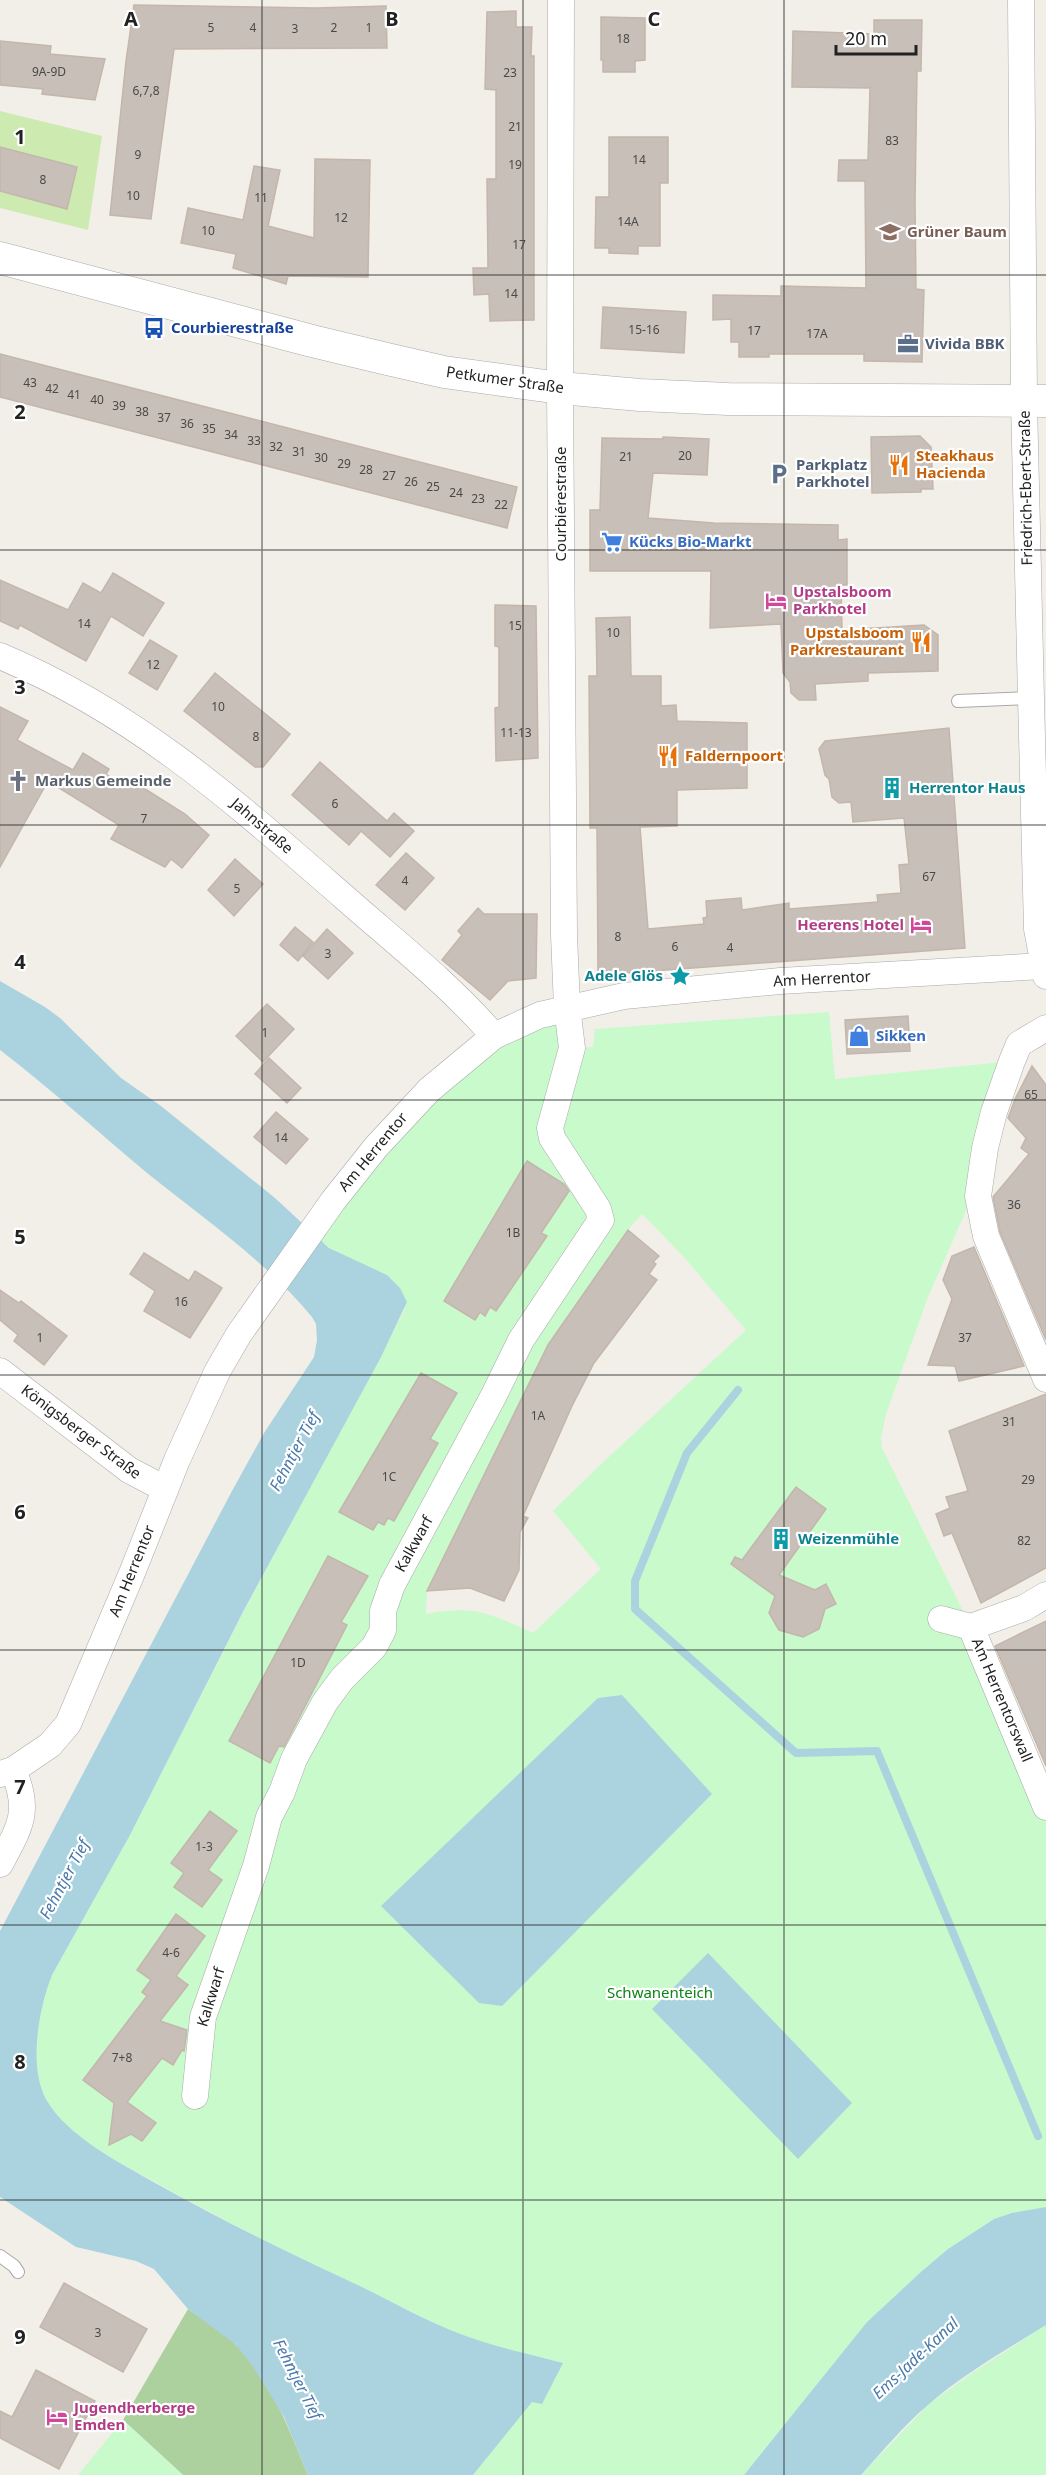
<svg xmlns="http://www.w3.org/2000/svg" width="1046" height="2475" font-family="'Noto Sans',sans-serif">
  <rect width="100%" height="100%" fill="#f2efe9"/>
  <polygon fill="#cdebb0" points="0,111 102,136 88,230 0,208"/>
  <path fill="#add19e" d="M 188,2309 C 203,2320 219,2330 233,2342 C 270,2377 289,2429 308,2475 L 183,2475 L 123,2420 Z"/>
  <g fill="#c8facc" fill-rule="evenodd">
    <path d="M 567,1007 L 572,1048 L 593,1047 L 595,1029 L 829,1012 L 835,1079 L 1012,1061 L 979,1181 L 928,1297 L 886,1414 L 881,1438 L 882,1448 L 971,1627 L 1046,1807 L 1046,2207 L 994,2219 L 948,2249 L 922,2271 L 867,2322 L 744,2475 L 473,2475 L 563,2363 C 530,2354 494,2347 462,2335 C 430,2322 399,2305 368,2290 C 296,2257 226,2222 157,2183 C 122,2164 65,2136 46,2099 C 28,2065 39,2009 52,1975 L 130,1835 L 244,1611 L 405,1309 L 387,1275 L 335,1252 L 311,1232 L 463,1062 ZM 642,1214 L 683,1256 L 746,1330 L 599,1466 L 553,1511 L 601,1569 L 533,1633 C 489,1613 475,1605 426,1614 L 427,1591 L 548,1345 L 628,1230 Z"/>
    <polygon points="1046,2325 1046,2475 861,2475 928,2405 969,2375"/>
    <polygon points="123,2420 183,2475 78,2475"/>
  </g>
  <g fill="#aad3df">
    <path d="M 0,981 L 45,1007 L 60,1018 L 121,1078 L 161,1106 L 275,1198 L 329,1248 L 387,1275 L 400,1288 L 407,1302 L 381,1357 L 244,1610 L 130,1835 L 52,1975 C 39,2008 28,2066 46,2099 C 67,2137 121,2163 157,2184 C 225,2222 294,2256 364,2288 C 396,2304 429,2322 463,2335 C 495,2347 530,2354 563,2363 L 542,2404 L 532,2402 L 473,2475 L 308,2475 L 284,2417 L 252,2365 L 235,2344 L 188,2309 L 154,2269 L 136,2261 L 76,2247 L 0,2197 L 0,1931 L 232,1491 L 264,1433 L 314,1357 L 317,1340 L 316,1324 L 312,1317 C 266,1261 204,1219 147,1173 C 98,1132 51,1089 0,1050 Z"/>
    <polygon points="622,1695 712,1794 502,2006 479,2003 381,1906 598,1698"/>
    <polygon points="708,1953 852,2103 798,2159 652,2009"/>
    <path d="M 1046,2207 L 1046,2325 C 1006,2350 963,2374 928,2405 C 903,2426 883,2451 861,2475 L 744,2475 L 867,2322 L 922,2271 L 948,2249 L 994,2219 L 1012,2213 Z"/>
  </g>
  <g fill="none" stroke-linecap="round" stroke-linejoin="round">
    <polyline stroke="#aad3df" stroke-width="8" points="738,1390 687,1453 635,1581 635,1609 796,1753 877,1751 1038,2136"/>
  </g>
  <g fill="#c7bfb8" stroke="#c4b6ab" stroke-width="1.5">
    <polygon points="134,5 316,8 386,6 387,48 174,49 151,219 110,215 126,61"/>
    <polygon points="516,11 516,27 532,27 531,56 534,56 534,320 490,321 489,294 474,295 473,268 488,268 487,179 496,179 496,90 485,89 487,12"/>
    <polygon points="601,17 645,18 645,60 635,61 635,72 603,72 603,60 601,60"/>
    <polygon points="874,20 922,20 921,71 917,71 915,202 916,289 924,290 922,362 864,361 864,354 769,354 769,357 739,357 739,342 731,342 731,319 713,320 713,295 781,296 781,286 866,288 865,181 838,181 839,160 868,160 870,88 792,87 793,31 874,34"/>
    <polygon points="0,41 51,46 50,54 105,59 95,100 42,94 43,89 0,85"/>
    <polygon points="609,137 668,137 668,183 660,183 660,246 638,246 638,254 609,253 609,248 595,248 596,197 609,197"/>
    <polygon points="0,147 77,167 67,209 0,191"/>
    <polygon points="315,159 370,160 368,277 288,276 286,284 233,268 236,254 181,243 188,208 243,220 254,166 280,170 268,226 314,238"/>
    <polygon points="603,307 686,312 684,353 601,348"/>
    <polygon points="0,354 517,487 507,528 0,397"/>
    <polygon points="920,436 931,447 933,489 921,489 921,492 872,493 871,437"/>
    <polygon points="663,437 709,439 707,475 653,473 648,518 714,523 838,525 838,540 847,539 847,585 841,585 842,630 924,625 938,635 938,671 868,673 868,681 815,684 816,700 799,700 791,693 790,682 783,673 781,624 710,628 711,571 590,571 590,510 600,510 602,438 663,439"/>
    <polygon points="113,573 164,603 143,636 111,616 86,661 20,625 18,629 0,621 0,580 68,610 83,583 101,593"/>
    <polygon points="495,605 536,606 538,758 496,761 495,708 499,707 499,647 495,646"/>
    <polygon points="630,617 631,676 661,676 661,706 676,705 677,721 747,723 747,788 677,790 677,826 640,827 648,929 704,924 703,918 707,917 706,901 741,898 742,910 789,903 789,909 878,902 877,895 901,893 899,865 909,864 904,818 853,822 851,802 839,803 832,797 829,779 825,775 819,749 825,741 949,728 965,948 598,975 597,828 590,828 589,676 597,676 596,618"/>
    <polygon points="150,640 177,656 157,690 129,673"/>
    <polygon points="215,673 290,734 263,767 255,767 184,711"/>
    <polygon points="0,707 28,721 17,740 73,770 83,753 109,769 106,774 124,786 128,780 142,787 185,814 209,835 182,868 171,859 165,867 111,839 119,825 48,781 0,867"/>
    <polygon points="320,762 387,821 394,813 414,831 390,857 361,831 349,845 292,795"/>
    <polygon points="406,853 434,878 405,910 376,885"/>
    <polygon points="235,859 263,884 234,916 208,890"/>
    <polygon points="478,908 484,914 537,914 536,978 508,981 490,1000 442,960 462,935 458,931"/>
    <polygon points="295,927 313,942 298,961 280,945"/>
    <polygon points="327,929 353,953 328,979 303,956"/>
    <polygon points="267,1004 294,1029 263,1062 236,1036"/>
    <polygon points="908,1016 910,1051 847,1054 845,1020"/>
    <polygon points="269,1058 301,1088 287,1103 255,1074"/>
    <polygon points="1032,1066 1046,1085 1046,1340 1000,1232 993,1197 1029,1154 1021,1148 1026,1138 1008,1118 1015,1099"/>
    <polygon points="276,1112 308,1139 286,1164 254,1137"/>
    <polygon points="527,1161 564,1184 569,1191 541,1233 547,1236 496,1311 490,1307 485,1316 480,1312 475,1320 444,1301"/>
    <polygon points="628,1230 659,1256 653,1262 656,1264 649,1274 657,1280 594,1363 572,1406 523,1516 528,1518 520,1532 519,1570 504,1601 470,1588 427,1591 548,1345"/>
    <polygon points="974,1247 1024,1366 959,1381 955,1366 928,1365 952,1299 943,1280 952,1256"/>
    <polygon points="144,1253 189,1281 195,1271 222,1288 190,1338 144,1311 155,1291 130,1274"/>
    <polygon points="0,1290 19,1303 21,1301 67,1336 44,1365 14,1341 18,1335 0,1320"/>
    <polygon points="421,1373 457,1393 430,1439 438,1443 394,1521 388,1518 384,1525 378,1522 373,1530 339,1512"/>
    <polygon points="1046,1394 1046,1568 981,1603 952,1533 944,1536 936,1514 950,1508 946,1497 968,1491 949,1431"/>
    <polygon points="796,1487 826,1509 779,1575 815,1590 826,1584 836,1604 825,1609 819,1629 803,1637 779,1630 769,1613 775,1596 731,1564 735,1557 742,1560"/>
    <polygon points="328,1556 368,1576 341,1622 347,1625 284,1747 279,1746 270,1763 229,1741"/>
    <polygon points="1046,1621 1046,1766 995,1646"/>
    <polygon points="210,1811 237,1831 208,1870 222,1880 202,1907 174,1887 184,1873 171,1863"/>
    <polygon points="176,1914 205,1936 176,1976 188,1985 160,2021 187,2030 184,2051 182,2050 173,2065 162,2058 127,2102 156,2123 142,2141 131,2134 109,2145 114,2103 83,2080 147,1996 142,1992 151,1980 137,1970"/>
    <polygon points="64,2283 147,2329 123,2372 40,2327"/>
    <polygon points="36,2370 95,2401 59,2469 0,2438 0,2411 12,2417"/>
  </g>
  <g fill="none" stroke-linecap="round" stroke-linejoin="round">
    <defs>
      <g id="service">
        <polyline points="958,701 1031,698"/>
        <polyline points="0,2256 14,2266 18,2272"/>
      </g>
      <g id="minor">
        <polyline points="1021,0 1024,401 1031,698 1037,929 1046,976"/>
        <path d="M 0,656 C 136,713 235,802 344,897 C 395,942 449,984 494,1036"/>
        <polyline points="1046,1028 1019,1044 1012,1061 994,1112 985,1148 978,1196 986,1236 1046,1379"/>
        <polyline points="0,1371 129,1470 165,1489"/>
        <polyline points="941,1619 971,1627 1024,1608 1046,1595"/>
        <polyline points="971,1627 1046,1807"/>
        <polyline points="0,1774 13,1770 50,1745 68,1724 132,1573 177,1460 217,1372 239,1334 333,1201 376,1147 429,1090 494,1036 540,1015 624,996 780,981 1043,966"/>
        <path d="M 0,1864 C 20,1827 31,1811 13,1770"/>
        <polyline points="195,2096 203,2017 256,1866 269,1817 282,1792 294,1759 325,1702 342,1679 374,1647 380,1636 383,1630 383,1611 392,1585 493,1397 521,1340 601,1220 598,1209 552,1138 550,1128 572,1048 567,1007 564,935 560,388 561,0"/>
      </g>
      <polyline id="tertiary" points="0,258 312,341 387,359 444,372 560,388 640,395 728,399 1046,401"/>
    </defs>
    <use href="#service" stroke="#a9a9a9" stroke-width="14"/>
    <use href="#minor" stroke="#a9a9a9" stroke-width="27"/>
    <use href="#tertiary" stroke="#a9a9a9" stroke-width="33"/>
    <use href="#service" stroke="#fff" stroke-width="12"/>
    <use href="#minor" stroke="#fff" stroke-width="26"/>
    <use href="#tertiary" stroke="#fff" stroke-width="32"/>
  </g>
  <path fill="none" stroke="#222" stroke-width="1.5" stroke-opacity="0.55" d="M 262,0 L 262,2475M 523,0 L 523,2475M 784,0 L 784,2475M 0,275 L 1046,275M 0,550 L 1046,550M 0,825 L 1046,825M 0,1100 L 1046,1100M 0,1375 L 1046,1375M 0,1650 L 1046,1650M 0,1925 L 1046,1925M 0,2200 L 1046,2200"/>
  <defs>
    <symbol id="school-bare" viewBox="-9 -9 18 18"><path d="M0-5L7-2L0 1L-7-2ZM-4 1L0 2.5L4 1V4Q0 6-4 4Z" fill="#8d6e63" stroke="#fff" stroke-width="2.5" paint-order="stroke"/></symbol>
    <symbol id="bus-bare" viewBox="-9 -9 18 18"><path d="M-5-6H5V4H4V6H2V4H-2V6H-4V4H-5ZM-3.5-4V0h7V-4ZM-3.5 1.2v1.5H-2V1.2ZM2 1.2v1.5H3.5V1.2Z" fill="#1a4fb4" stroke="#fff" stroke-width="2.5" paint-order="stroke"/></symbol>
    <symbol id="office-bare" viewBox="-9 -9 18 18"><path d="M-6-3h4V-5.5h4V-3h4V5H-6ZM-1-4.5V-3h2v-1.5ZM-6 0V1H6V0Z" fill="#5c6f8a" stroke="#fff" stroke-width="2.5" paint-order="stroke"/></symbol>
    <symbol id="restaurant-bare" viewBox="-9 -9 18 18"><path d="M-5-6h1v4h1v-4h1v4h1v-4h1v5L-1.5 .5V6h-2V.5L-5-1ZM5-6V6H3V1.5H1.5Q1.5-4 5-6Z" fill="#e8710a" stroke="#fff" stroke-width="2.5" paint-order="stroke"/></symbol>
    <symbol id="parking-bare" viewBox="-9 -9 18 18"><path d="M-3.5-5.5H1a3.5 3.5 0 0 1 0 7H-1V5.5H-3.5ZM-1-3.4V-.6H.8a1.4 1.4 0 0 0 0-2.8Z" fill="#5c6f8a" stroke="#fff" stroke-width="2.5" paint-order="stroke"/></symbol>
    <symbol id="supermarket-bare" viewBox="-9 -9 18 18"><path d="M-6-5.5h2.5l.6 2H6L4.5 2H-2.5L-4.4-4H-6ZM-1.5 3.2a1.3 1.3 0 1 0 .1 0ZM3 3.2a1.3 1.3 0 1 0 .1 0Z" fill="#3f7fe0" stroke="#fff" stroke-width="2.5" paint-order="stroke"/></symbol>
    <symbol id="hotel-bare" viewBox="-9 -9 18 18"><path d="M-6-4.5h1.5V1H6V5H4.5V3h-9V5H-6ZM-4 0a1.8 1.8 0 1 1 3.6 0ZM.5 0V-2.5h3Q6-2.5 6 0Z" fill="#d1479c" stroke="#fff" stroke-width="2.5" paint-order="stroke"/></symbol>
    <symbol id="church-bare" viewBox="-9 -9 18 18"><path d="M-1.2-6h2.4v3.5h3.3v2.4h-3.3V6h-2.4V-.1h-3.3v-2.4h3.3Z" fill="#6b7280" stroke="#fff" stroke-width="2.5" paint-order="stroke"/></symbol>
    <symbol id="building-bare" viewBox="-9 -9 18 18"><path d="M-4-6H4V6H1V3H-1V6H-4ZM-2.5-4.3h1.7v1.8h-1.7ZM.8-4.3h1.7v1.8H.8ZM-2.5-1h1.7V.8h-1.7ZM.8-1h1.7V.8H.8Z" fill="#0f9aa8" stroke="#fff" stroke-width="2.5" paint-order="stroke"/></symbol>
    <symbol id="sight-bare" viewBox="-9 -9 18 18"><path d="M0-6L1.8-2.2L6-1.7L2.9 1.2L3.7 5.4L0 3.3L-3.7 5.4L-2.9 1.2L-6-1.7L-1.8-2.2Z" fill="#0f9aa8" stroke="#fff" stroke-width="2.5" paint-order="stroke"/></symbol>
    <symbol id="shop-bare" viewBox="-9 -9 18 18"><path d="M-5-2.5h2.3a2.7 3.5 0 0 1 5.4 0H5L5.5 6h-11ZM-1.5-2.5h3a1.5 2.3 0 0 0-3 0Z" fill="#3f7fe0" stroke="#fff" stroke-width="2.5" paint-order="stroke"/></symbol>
  </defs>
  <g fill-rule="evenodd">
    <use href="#school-bare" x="875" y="217" width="30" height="30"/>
    <use href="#bus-bare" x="139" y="313" width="30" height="30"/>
    <use href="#office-bare" x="893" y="329" width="30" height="30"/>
    <use href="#restaurant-bare" x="884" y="450" width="30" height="30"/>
    <use href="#parking-bare" x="764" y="459" width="30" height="30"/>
    <use href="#supermarket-bare" x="597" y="527" width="30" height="30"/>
    <use href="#hotel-bare" x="761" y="586" width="30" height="30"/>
    <use href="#restaurant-bare" x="906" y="627" width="30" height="30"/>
    <use href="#restaurant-bare" x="653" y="741" width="30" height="30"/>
    <use href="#church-bare" x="3" y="766" width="30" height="30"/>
    <use href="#building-bare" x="877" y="773" width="30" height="30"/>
    <use href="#hotel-bare" x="906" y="910" width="30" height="30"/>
    <use href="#sight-bare" x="665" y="961" width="30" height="30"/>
    <use href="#shop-bare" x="844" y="1021" width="30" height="30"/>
    <use href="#building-bare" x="766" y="1524" width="30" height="30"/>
    <use href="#hotel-bare" x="42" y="2402" width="30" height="30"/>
  </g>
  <g text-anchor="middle" stroke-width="4.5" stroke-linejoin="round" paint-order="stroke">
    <g font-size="12" fill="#4b4948">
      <text x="211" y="32">5</text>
      <text x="253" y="32">4</text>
      <text x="334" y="32">2</text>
      <text x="369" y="32">1</text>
      <text x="295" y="33">3</text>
      <text x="623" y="43">18</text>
      <text x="49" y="76">9A-9D</text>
      <text x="510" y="77">23</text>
      <text x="146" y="95">6,7,8</text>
      <text x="515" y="131">21</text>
      <text x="892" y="145">83</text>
      <text x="138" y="159">9</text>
      <text x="639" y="164">14</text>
      <text x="515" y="169">19</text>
      <text x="43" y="184">8</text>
      <text x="133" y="200">10</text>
      <text x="261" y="202">11</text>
      <text x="341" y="222">12</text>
      <text x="628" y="226">14A</text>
      <text x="208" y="235">10</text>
      <text x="519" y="249">17</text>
      <text x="511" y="298">14</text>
      <text x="644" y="334">15-16</text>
      <text x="754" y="335">17</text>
      <text x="817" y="338">17A</text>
      <text x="30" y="387">43</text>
      <text x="52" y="393">42</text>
      <text x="74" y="399">41</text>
      <text x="97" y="404">40</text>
      <text x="119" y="410">39</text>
      <text x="142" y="416">38</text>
      <text x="164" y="422">37</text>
      <text x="187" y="428">36</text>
      <text x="209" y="433">35</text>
      <text x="231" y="439">34</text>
      <text x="254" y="445">33</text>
      <text x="276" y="451">32</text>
      <text x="299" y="456">31</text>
      <text x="685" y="460">20</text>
      <text x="626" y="461">21</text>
      <text x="321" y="462">30</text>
      <text x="344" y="468">29</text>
      <text x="366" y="474">28</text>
      <text x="389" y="480">27</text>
      <text x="411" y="486">26</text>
      <text x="433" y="491">25</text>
      <text x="456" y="497">24</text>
      <text x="478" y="503">23</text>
      <text x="501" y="509">22</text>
      <text x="84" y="628">14</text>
      <text x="515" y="630">15</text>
      <text x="613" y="637">10</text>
      <text x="153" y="669">12</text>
      <text x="218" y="711">10</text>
      <text x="516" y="737">11-13</text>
      <text x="256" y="741">8</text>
      <text x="335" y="808">6</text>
      <text x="144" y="823">7</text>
      <text x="929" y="881">67</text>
      <text x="405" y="885">4</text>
      <text x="237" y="893">5</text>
      <text x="618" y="941">8</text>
      <text x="675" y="951">6</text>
      <text x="730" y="952">4</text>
      <text x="328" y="958">3</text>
      <text x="265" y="1037">1</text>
      <text x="1031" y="1099">65</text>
      <text x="281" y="1142">14</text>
      <text x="1014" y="1209">36</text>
      <text x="513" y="1237">1B</text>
      <text x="181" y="1306">16</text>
      <text x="40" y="1342">1</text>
      <text x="965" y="1342">37</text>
      <text x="538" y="1420">1A</text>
      <text x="1009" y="1426">31</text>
      <text x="389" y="1481">1C</text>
      <text x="1028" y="1484">29</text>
      <text x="1024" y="1545">82</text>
      <text x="298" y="1667">1D</text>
      <text x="204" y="1851">1-3</text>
      <text x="171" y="1957">4-6</text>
      <text x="122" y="2062">7+8</text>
      <text x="98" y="2337">3</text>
    </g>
    <g font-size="15" font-weight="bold" fill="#785e54" stroke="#fff" text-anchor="start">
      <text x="907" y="237">Grüner Baum</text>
    </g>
    <g font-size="15" font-weight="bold" fill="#164399" stroke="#fff" text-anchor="start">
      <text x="171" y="333">Courbierestraße</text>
    </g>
    <g font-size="15" font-weight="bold" fill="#4e5e75" stroke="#fff" text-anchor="start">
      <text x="925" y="349">Vivida BBK</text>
      <text x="796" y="470">Parkplatz<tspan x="796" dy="17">Parkhotel</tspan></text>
    </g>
    <g font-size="15" fill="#222" stroke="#fff">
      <text transform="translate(505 380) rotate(8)" y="5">Petkumer Straße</text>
      <text transform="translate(1026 488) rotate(-91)" y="5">Friedrich-Ebert-Straße</text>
      <text transform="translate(561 504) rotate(-90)" y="5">Courbiérestraße</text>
      <text transform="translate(262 826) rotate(41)" y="5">Jahnstraße</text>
      <text transform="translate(822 979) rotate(-3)" y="5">Am Herrentor</text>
      <text transform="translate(373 1152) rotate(-50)" y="5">Am Herrentor</text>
      <text transform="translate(81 1432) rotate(37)" y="5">Königsberger Straße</text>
      <text transform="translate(414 1544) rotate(-61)" y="5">Kalkwarf</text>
      <text transform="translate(132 1571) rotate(-68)" y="5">Am Herrentor</text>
      <text transform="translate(1002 1700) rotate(67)" y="5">Am Herrentorswall</text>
      <text transform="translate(211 1997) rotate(-73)" y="5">Kalkwarf</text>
    </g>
    <g font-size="15" font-weight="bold" fill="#c56008" stroke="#fff" text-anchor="start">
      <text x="916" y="461">Steakhaus<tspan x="916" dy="17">Hacienda</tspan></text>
      <text x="904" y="638" text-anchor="end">Upstalsboom<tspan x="904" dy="17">Parkrestaurant</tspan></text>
      <text x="685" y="761">Faldernpoort</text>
    </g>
    <g font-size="15" font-weight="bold" fill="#366cbe" stroke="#fff" text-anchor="start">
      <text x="629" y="547">Kücks Bio-Markt</text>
      <text x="876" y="1041">Sikken</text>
    </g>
    <g font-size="15" font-weight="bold" fill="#b23c85" stroke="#fff" text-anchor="start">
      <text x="793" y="597">Upstalsboom<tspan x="793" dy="17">Parkhotel</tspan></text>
      <text x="904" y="930" text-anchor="end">Heerens Hotel</text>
      <text x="74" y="2413">Jugendherberge<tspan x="74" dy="17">Emden</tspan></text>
    </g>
    <g font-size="15" font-weight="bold" fill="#5b616d" stroke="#fff" text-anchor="start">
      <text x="35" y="786">Markus Gemeinde</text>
    </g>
    <g font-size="15" font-weight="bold" fill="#0d838f" stroke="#fff" text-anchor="start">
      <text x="909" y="793">Herrentor Haus</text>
      <text x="663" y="981" text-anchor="end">Adele Glös</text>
      <text x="798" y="1544">Weizenmühle</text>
    </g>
    <g font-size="15" fill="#0c8416" stroke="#fff">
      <text x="660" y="1998">Schwanenteich</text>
    </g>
    <g font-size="16" font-style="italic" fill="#4a7aab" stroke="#fff">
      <text transform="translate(294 1451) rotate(-62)" y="6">Fehntjer Tief</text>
      <text transform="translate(64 1879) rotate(-62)" y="6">Fehntjer Tief</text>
      <text transform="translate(915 2358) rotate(-43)" y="6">Ems-Jade-Kanal</text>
      <text transform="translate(298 2379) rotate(63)" y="6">Fehntjer Tief</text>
    </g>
  </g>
  <g font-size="20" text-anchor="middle" font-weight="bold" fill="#222" stroke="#fff" stroke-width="4.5" stroke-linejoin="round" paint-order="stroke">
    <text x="131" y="26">A</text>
    <text x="392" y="26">B</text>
    <text x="654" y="26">C</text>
    <text x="20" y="144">1</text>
    <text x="20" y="419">2</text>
    <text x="20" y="694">3</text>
    <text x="20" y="969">4</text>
    <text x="20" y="1244">5</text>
    <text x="20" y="1519">6</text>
    <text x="20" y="1794">7</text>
    <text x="20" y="2069">8</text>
    <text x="20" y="2344">9</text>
  </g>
  <path d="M836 45v9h80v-9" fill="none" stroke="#222222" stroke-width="3"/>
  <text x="845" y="45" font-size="18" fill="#222222" stroke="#ffffff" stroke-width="4.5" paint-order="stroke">20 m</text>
</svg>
